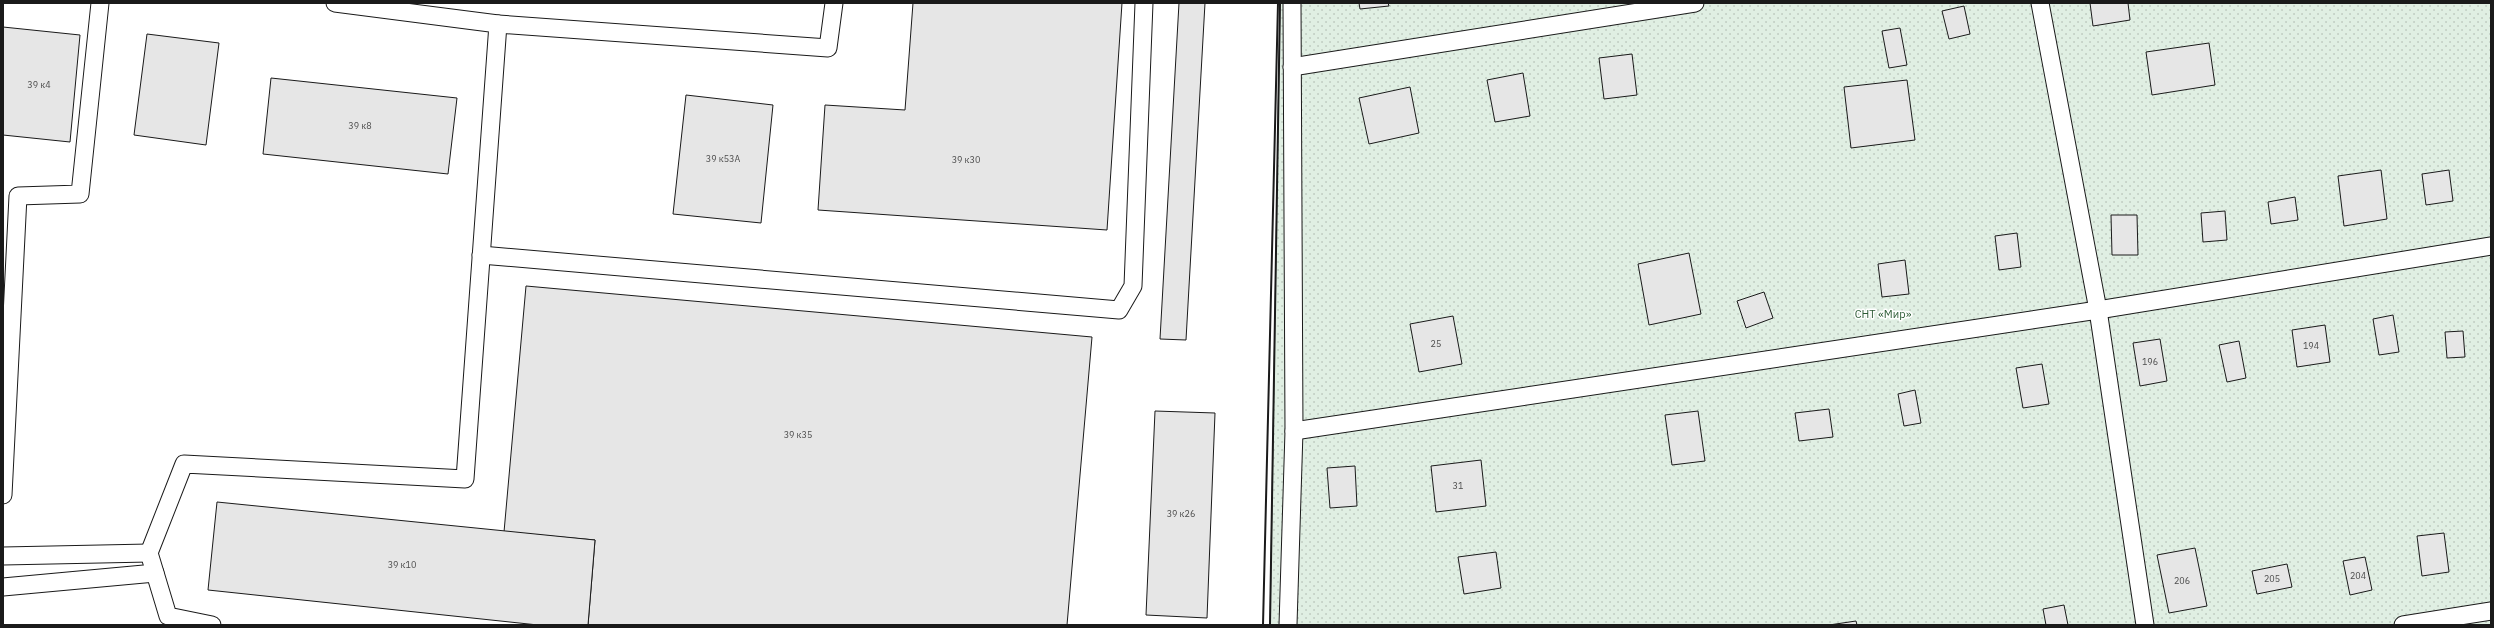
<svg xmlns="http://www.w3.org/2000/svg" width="2494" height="628" font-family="'IBM Plex Sans',sans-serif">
  <defs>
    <pattern id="park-dots" width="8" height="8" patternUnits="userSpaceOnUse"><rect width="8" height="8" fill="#e0efe3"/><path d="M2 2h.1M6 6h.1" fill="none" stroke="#c0ccc2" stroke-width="1.8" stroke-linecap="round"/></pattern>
  </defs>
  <rect width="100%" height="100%" fill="#fff"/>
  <polygon fill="url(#park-dots)" stroke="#6a6a6a" points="1280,3 2491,3 2491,625 1270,625"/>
  <g fill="#e6e6e6" stroke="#1a1a1a">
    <polygon points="913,3 1122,3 1107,230 818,210 825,105 905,110"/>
    <polygon points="1179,3 1205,3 1186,340 1160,339"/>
    <polygon points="1359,3 1388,3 1389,6 1360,9"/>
    <polygon points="2090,3 2128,3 2130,20 2093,26"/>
    <polygon points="1964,6 1970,34 1949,39 1942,11"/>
    <polygon points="3,27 80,35 70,142 3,135"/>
    <polygon points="1900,28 1907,65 1889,68 1882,31"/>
    <polygon points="147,34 219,43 206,145 134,135"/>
    <polygon points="2209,43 2215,85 2152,95 2146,52"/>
    <polygon points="1632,54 1637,95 1604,99 1599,58"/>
    <polygon points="1523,73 1530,116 1495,122 1487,80"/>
    <polygon points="271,78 457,98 448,174 263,154"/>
    <polygon points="1907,80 1915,140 1851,148 1844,87"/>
    <polygon points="1410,87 1419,133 1369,144 1359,98"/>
    <polygon points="686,95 773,105 761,223 673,214"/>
    <polygon points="2381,170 2387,219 2344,226 2338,176"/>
    <polygon points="2449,170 2453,201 2426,205 2422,174"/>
    <polygon points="2295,197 2298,220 2271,224 2268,202"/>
    <polygon points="2225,211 2227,240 2203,242 2201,213"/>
    <polygon points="2111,215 2137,215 2138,255 2112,255"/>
    <polygon points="2017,233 2021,267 1999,270 1995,236"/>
    <polygon points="1689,253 1701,314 1649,325 1638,264"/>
    <polygon points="1905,260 1909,294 1882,297 1878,264"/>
    <polygon points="526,286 1092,337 1067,625 588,625 595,540 504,532"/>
    <polygon points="1764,292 1773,318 1746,328 1737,301"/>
    <polygon points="2393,315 2399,352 2379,355 2373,319"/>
    <polygon points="1453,316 1462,364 1419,372 1410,324"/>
    <polygon points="2325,325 2330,362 2297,367 2292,330"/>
    <polygon points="2463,331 2465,357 2447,358 2445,332"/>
    <polygon points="2160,339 2167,381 2140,386 2133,343"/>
    <polygon points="2239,341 2246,378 2227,382 2219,345"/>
    <polygon points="2042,364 2049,404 2023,408 2016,368"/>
    <polygon points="1915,390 1921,423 1904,426 1898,394"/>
    <polygon points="1829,409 1833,437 1799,441 1795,413"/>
    <polygon points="1155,411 1215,413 1207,618 1146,615"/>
    <polygon points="1698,411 1705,461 1672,465 1665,415"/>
    <polygon points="1481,460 1486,506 1436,512 1431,466"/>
    <polygon points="1355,466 1357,506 1330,508 1327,468"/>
    <polygon points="217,502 595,540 588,625 538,625 208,590"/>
    <polygon points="2444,533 2449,572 2422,576 2417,536"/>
    <polygon points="2195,548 2207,606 2169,613 2157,555"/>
    <polygon points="1496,552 1501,588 1464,594 1458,557"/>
    <polygon points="2365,557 2372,590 2350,595 2343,561"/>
    <polygon points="2287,564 2292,587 2257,594 2252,571"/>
    <polygon points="2064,605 2068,625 2046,625 2043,609"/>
    <polygon points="1856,621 1857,625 1829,625"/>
  </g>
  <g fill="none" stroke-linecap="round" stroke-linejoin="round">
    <defs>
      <g id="lane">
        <polyline points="2040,3 2098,310 2145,625"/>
        <polyline points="498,24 828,48 834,3"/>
        <polyline points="1292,67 1695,3"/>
        <polyline points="481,255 1119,310 1133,286 1144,3"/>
        <polyline points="1294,431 2098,310 2491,246"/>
        <polyline points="3,495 18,196 80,194 100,3"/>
        <polyline points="3,556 149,553"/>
        <polyline points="3,587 155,573"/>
        <polyline points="212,625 168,616 149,553 184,464 465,479 498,24 335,3"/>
        <polyline points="1288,625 1294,431 1292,3"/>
        <polyline points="2403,625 2491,611"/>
      </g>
    </defs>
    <use href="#lane" stroke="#1a1a1a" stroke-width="19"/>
    <use href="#lane" stroke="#fff" stroke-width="17"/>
    <g stroke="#1a1a1a" stroke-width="2">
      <polyline points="1263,625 1278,3"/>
      <polyline points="1270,625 1280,3"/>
    </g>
  </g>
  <g text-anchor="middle" stroke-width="3" stroke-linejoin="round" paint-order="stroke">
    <g font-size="9" fill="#4d4d4d">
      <text x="39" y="88">39 к4</text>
      <text x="360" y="129">39 к8</text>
      <text x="723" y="162">39 к53А</text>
      <text x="966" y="163">39 к30</text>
      <text x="1436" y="347">25</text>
      <text x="2311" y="349">194</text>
      <text x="2150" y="365">196</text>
      <text x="798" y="438">39 к35</text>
      <text x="1458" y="489">31</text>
      <text x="1181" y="517">39 к26</text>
      <text x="402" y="568">39 к10</text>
      <text x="2358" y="579">204</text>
      <text x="2272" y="582">205</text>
      <text x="2182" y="584">206</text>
    </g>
    <g font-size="11" fill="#2b5a34" stroke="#fff">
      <text x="1883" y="318">СНТ «Мир»</text>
    </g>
  </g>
  <rect width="2494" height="628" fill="none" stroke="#1a1a1a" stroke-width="8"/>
</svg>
